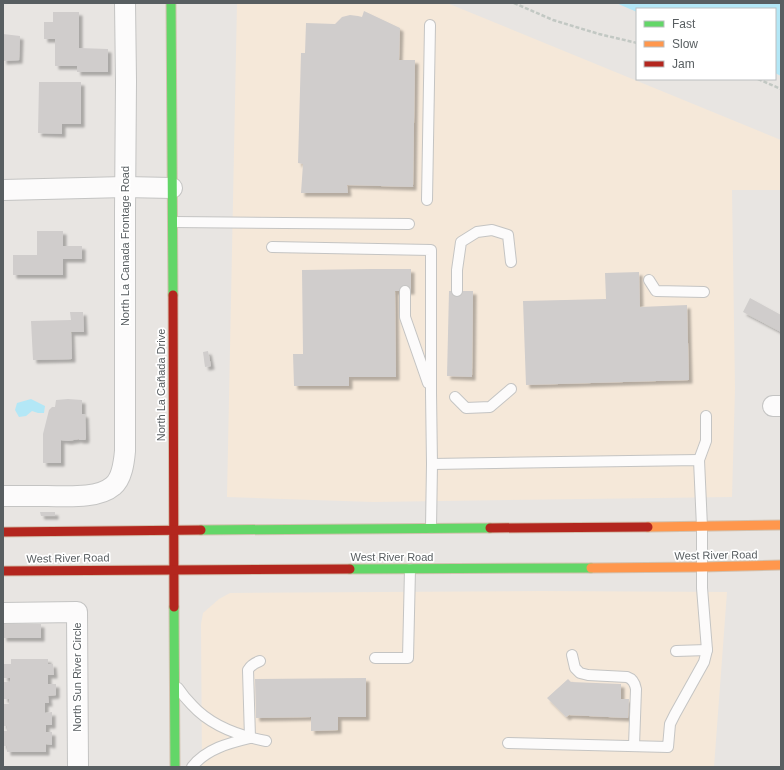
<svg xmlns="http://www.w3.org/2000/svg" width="784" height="770" font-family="Helvetica,sans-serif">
  <defs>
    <filter id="shadow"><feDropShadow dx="3.5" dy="3.5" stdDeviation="1" flood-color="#0004"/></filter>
  </defs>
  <rect width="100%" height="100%" fill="#e8e5e2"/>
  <g fill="#f5e8d9">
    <polygon points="237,3 447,3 781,140 781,190 732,190 735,389 732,497 373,502 227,497"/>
    <polygon points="541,591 727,592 714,767 202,767 201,624 203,613 219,599 230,593"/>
  </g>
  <g fill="#b3e7f6">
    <polygon points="616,3 781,3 781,76 775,73 775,9 637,9 637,12"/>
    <polygon points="31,399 45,406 44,413 38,413 32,411 26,416 19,417 15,410 17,403"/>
  </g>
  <g fill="#d0cdcc" filter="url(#shadow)">
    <polygon points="364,11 400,28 399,60 415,60 413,187 347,185 348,193 301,193 303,164 298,163 301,53 305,53 306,23 335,24 342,17 350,15 358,16 362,17"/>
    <polygon points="53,12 79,12 79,48 108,49 108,72 77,72 77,66 55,66 55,39 44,39 44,22 53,22"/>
    <polygon points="3,34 20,36 19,60 3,61"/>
    <polygon points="39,82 81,82 81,124 62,124 62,134 38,133"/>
    <polygon points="37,231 63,231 63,246 82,246 82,259 63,259 63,275 13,275 13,255 37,255"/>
    <polygon points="372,269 411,269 411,291 395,291 396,377 349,377 349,386 294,386 293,354 303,354 302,270"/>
    <polygon points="639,272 640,307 687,305 689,380 526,385 523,301 606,299 605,273"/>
    <polygon points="449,291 473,291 472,377 447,376"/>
    <polygon points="750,298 781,315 781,332 743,312"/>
    <polygon points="70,312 83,312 84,332 71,332 72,359 33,360 31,321 71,320"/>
    <polygon points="208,351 211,366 205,367 203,352"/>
    <polygon points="68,399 82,400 82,414 85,414 86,438 85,440 79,440 79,439 68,441 61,440 61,463 43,463 43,434 49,410 52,407 55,407 56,400"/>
    <polygon points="40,512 55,512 55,516 41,516"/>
    <rect x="3" y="624" width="38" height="14"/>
    <polygon points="11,659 48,659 48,664 53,664 54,675 48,675 48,684 56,684 56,695 48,696 49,703 45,703 45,713 52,712 52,725 46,725 46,732 52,732 52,745 46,744 46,752 7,752 7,746 3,746 3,731 7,731 7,726 3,726 3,709 4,709 4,704 9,704 9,699 4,699 4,682 10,682 10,678 4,678 4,664 11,664"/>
    <polygon points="366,678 366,717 338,717 338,730 311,731 311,717 256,718 255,679"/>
    <polygon points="568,679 571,682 621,684 621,699 629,699 628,718 569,715 566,717 547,698"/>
  </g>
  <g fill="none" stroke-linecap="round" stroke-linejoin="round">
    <defs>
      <g id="lane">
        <polyline points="427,200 430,25"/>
        <polyline points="173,222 409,224"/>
        <polyline points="272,247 431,250 431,393 432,464 431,528"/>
        <polyline points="649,280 656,291 704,292"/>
        <polyline points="405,291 405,317 428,383"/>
        <polyline points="457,291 457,270 461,242 477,232 492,230 508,235 511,262"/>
        <polyline points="455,397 466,408 490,407 511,389"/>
        <polyline points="699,460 706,441 706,416"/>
        <polyline points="432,464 699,460 702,527 702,588 707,650 704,662 675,714 670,724 668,747 508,743"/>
        <polyline points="676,651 707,650"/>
        <path d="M 572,655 L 575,668 L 580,673 L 588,675 L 627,677 C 633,679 635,683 636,689 L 634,746"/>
        <polyline points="375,658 408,658 410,569"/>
        <path d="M 178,688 C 182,694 187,700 192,705 C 211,726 240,736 266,741"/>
        <path d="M 250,738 L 248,670 C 251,665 254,663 260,661"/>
        <path d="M 192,767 C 206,749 229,743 250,738"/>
      </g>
      <g id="street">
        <polyline points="3,190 125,187 172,188"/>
        <polyline points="773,406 781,406"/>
        <path d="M 3,496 C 18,496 32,496 47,496 C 66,496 98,499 113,486 C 122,479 124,462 125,451 L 125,212 L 126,81 L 125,3"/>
        <polyline points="3,613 77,612 78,767"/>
      </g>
      <g id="fast">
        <polyline points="171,3 173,295"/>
        <polyline points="201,530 490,528"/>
        <polyline points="350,569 591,568"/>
        <polyline points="174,607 175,767"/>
      </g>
      <g id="slow">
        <polyline points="648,527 781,525"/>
        <polyline points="591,568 702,567 781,565"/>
      </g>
      <g id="jam">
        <polyline points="173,295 174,607"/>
        <polyline points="490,528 648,527"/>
        <polyline points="3,532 201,530"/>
        <polyline points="3,571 350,569"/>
      </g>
    </defs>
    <use href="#lane" stroke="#c4c4c3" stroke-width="12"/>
    <use href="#street" stroke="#c4c4c3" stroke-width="22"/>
    <use href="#fast" stroke="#d3c1ae" stroke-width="11"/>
    <use href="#slow" stroke="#d3c1ae" stroke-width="11"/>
    <use href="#jam" stroke="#d3c1ae" stroke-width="11"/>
    <g stroke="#c2c8c3" stroke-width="2.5" stroke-dasharray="4 2" stroke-linecap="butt">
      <polyline points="514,3 553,20 599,34 637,43"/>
      <polyline points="758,79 781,89"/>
    </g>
    <use href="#lane" stroke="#fcfbfb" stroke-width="10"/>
    <use href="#street" stroke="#fcfbfb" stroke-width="20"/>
    <use href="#fast" stroke="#63d668" stroke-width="9"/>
    <use href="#slow" stroke="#ff974d" stroke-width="9"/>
    <use href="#jam" stroke="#b3261e" stroke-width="9"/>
  </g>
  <g text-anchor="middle" stroke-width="3.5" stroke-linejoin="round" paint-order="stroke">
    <g font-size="11" fill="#585e61" stroke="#fff">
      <text transform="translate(125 246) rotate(-90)" y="4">North La Canada Frontage Road</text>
      <text transform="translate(161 385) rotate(-90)" y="4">North La Cañada Drive</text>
      <text transform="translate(716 555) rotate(-1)" y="4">West River Road</text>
      <text x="392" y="561">West River Road</text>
      <text transform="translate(68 558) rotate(-1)" y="4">West River Road</text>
      <text transform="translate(77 677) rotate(-90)" y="4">North Sun River Circle</text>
    </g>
  </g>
  <rect width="784" height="770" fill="none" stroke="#585e61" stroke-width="8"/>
  <rect x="636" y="8" width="140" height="72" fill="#ffffff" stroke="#bcbfc0"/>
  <rect x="644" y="21" width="20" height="6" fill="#63d668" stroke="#bcbfc0"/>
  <text x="672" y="28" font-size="12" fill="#585e61">Fast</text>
  <rect x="644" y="41" width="20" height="6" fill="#ff974d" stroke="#bcbfc0"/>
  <text x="672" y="48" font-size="12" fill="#585e61">Slow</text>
  <rect x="644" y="61" width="20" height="6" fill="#b3261e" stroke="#bcbfc0"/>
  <text x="672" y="68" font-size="12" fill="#585e61">Jam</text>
</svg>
